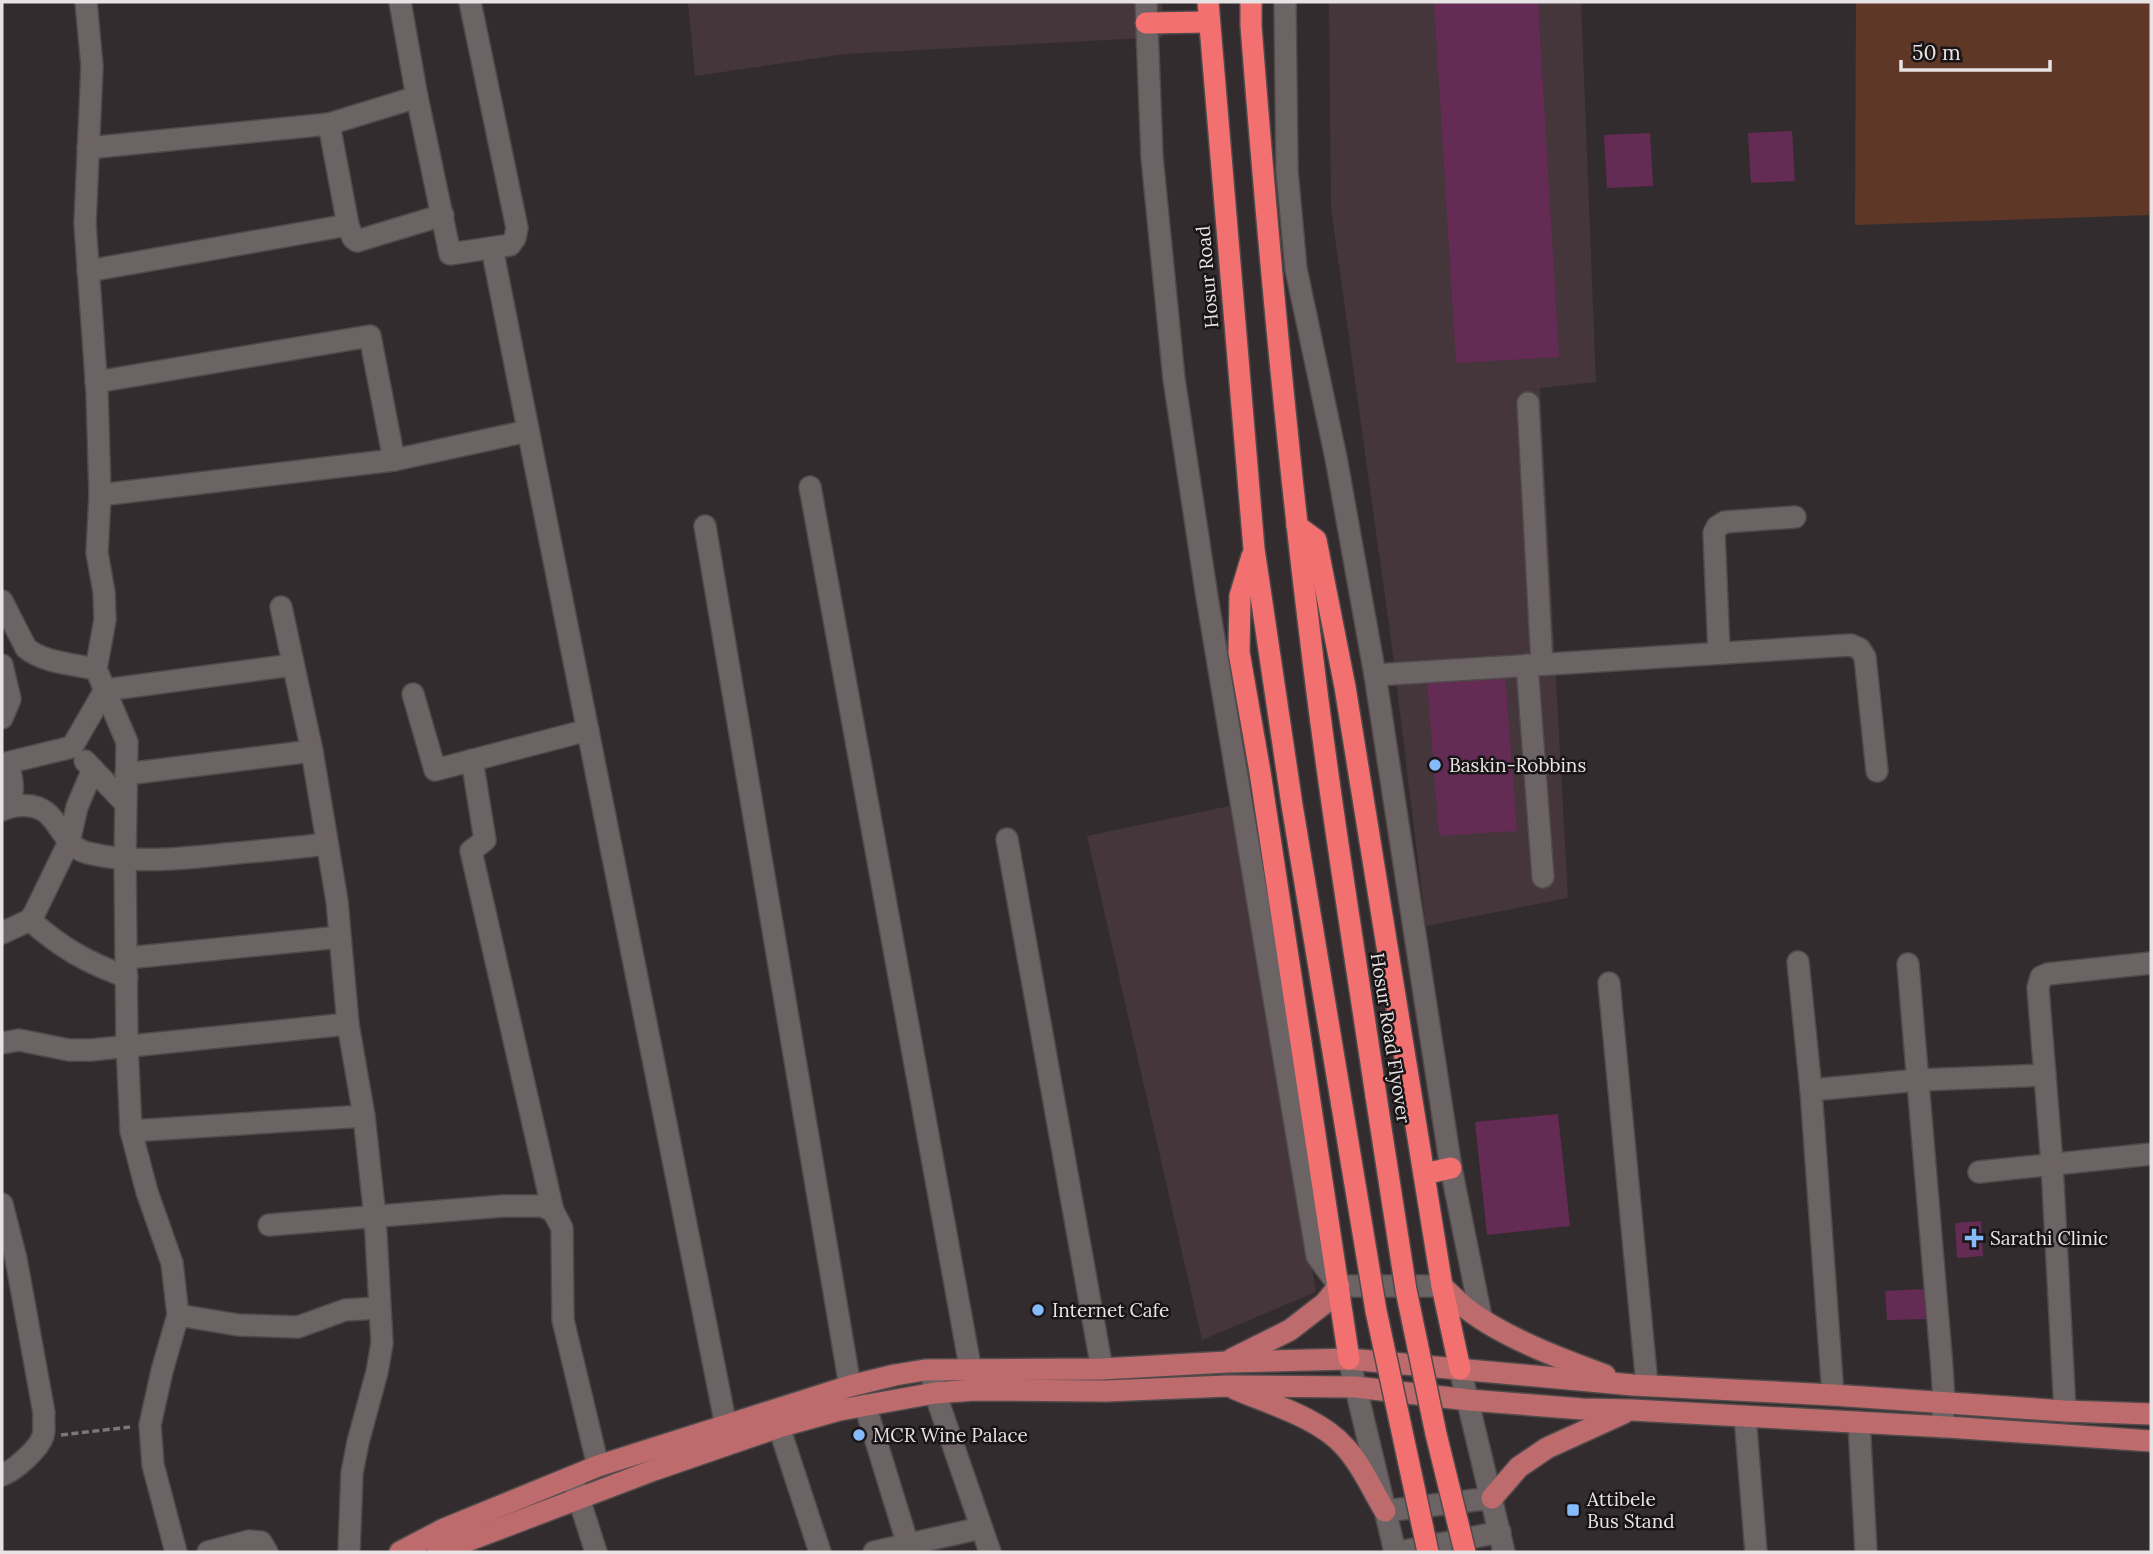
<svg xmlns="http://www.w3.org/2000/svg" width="2153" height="1554" font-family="Lora,serif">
  <rect width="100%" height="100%" fill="#332c2e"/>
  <g fill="#44363a">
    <polygon points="688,2 1162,2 1163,37 845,54 695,76"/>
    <polygon points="1329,2 1581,2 1596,382 1540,388 1568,898 1426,926 1391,640 1331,208"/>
    <polygon points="1234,805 1316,1292 1202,1340 1087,836"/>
  </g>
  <polygon fill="#5f3727" points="1856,2 2151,2 2151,215 1855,225"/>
  <g fill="#642b54">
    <polygon points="1434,2 1538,2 1559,357 1456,363"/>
    <polygon points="1792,131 1795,181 1751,183 1748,133"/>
    <polygon points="1650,133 1653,186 1607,188 1604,135"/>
    <polygon points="1505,674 1517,831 1439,836 1427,679"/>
    <polygon points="1558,1114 1570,1226 1487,1235 1475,1122"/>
    <polygon points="1981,1221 1983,1256 1957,1258 1955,1223"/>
    <polygon points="1926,1289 1928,1319 1887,1320 1885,1291"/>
  </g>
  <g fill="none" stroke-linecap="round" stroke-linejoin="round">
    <defs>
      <g id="minor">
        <polyline points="86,2 92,66 85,224 97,392 100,495 97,553 104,592 105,620 96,669 127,742 125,859 127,1045 131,1131 147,1192 172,1263 178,1315 162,1371 150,1425 153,1465 176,1552"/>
        <polyline points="400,2 417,97 450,254 510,245 515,238 517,228 470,2"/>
        <polyline points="1146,2 1152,157 1174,379 1207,597 1317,1256 1339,1286 1442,1286"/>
        <polyline points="1285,2 1287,171 1296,269 1336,458 1375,675 1451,1168 1481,1317"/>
        <polyline points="329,124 348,225 353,238 357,241 443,215"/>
        <polyline points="88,148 329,124 417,97"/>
        <polyline points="492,248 729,1441"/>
        <polyline points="88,271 348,225"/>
        <polyline points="96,382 370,336 394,460 100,495"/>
        <polyline points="1528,403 1542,664"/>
        <polyline points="394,460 528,431"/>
        <polyline points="810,487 974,1388"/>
        <polyline points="705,526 850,1386"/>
        <path d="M 2,601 L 26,648 C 44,663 73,664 96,669"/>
        <polyline points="281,607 312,751 337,901 348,1024 364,1116 375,1217 382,1343 377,1372 358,1442 352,1473 349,1552"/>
        <polyline points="1719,652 1714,533 1717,527 1725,522 1795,517"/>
        <polyline points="2,665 10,699 2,718"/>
        <polyline points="1527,665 1543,877"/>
        <polyline points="1375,675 1851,645 1860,649 1865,657 1877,771"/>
        <polyline points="413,694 435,770 588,730"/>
        <polyline points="472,760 485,840 471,851 553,1211"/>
        <polyline points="85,761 126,804"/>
        <polyline points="2,764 72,747 105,690 292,665"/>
        <polyline points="126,774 312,751"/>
        <path d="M 7,807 C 15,791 13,781 8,764"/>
        <path d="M 2,810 C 15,804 35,803 47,813 C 62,826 66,848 88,853 C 134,864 180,859 226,854 C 260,851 294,848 327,844"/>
        <polyline points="1007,839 1102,1369"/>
        <path d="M 30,920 C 61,948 88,963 127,977"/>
        <polyline points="2,933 30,920 35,912 69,842 77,807 93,769"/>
        <polyline points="127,958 340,937"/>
        <polyline points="1798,962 1811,1090 1833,1395"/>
        <polyline points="1908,964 1942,1368 1944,1402 1942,1427"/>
        <polyline points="1609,983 1647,1385"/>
        <polyline points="2,1043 19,1040 69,1050 91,1050 348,1024"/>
        <polyline points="1811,1090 1919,1080 2045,1075"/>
        <polyline points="131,1131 364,1116"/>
        <polyline points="1979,1172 2151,1154"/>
        <path d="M 2,1204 L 16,1259 L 44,1413 C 43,1420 45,1430 43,1436 C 39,1449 14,1471 2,1475"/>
        <polyline points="269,1225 503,1206 542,1206 553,1211 562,1228 563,1320 598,1466"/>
        <polyline points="178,1315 238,1325 298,1327 345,1310 379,1308"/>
        <polyline points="1349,1359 1395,1552"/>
        <polyline points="1460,1369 1504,1552"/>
        <polyline points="931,1370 935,1393 990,1552"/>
        <polyline points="865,1405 908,1545"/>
        <polyline points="2065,1411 2052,1164 2038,988 2041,977 2048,974 2151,963"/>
        <polyline points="1745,1416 1756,1552"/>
        <polyline points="1859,1422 1866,1552"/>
        <polyline points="779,1427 820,1552"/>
        <polyline points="572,1477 596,1552"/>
        <polyline points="1385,1511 1492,1498"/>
        <polyline points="208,1552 249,1541 261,1542 267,1552"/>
        <polyline points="874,1552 981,1528"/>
        <polyline points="1399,1552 1500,1532"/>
      </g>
      <g id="major">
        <path d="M 1442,1286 C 1450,1294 1458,1302 1467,1309 C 1503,1337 1561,1359 1605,1375"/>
        <polyline points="1232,1359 1290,1330 1325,1303 1339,1286"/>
        <path d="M 1235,1389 C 1270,1404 1320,1418 1345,1447 C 1362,1465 1372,1490 1385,1511"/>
        <polyline points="1492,1498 1519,1467 1547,1448 1624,1413"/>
        <polyline points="400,1552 444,1529 598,1466 850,1386 895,1375 925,1370 1102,1369 1227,1362 1349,1359 1633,1385 1833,1395 2065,1411 2151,1414"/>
        <polyline points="438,1552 654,1470 779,1427 840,1410 935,1393 974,1390 1106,1391 1227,1386 1355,1387 1469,1400 1582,1409 1632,1410 1947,1427 2151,1441"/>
      </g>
      <g id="highway">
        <polyline points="1208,2 1254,549 1292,805 1342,1106"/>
        <path d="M 1251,2 L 1251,26 C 1267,230 1285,433 1310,635 C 1328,789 1353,942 1376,1096"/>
        <polyline points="1146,23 1208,22"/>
        <polyline points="1297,526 1316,540 1345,687 1442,1286 1460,1369"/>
        <polyline points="1252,556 1240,596 1239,652 1260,772 1349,1359"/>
        <polyline points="1424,1174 1451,1168"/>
      </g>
    </defs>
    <use href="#minor" stroke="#504a4b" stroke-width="24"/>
    <use href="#major" stroke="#504a4b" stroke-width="24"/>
    <use href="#highway" stroke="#504a4b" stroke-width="24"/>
    <polyline stroke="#7c7677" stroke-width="3.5" stroke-dasharray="7 3.5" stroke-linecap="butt" points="61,1435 130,1427"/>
    <use href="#minor" stroke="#6c6365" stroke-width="21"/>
    <use href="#major" stroke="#bd6b6c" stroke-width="21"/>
    <use href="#highway" stroke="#f37071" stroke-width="21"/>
    <defs>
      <g id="highway-bridge">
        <polyline points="1376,1096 1406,1290 1436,1434 1465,1552"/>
        <polyline points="1342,1106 1376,1311 1428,1552"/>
      </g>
    </defs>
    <use href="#highway-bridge" stroke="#504a4b" stroke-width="24" stroke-linecap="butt"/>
    <use href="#highway-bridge" stroke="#f37071" stroke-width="21"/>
  </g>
  <g fill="#86bbfb" stroke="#191516" stroke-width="2.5">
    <circle cx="1435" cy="765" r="7"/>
    <path d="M1970.5 1227.5h7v7h7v7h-7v7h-7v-7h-7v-7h7z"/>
    <circle cx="1038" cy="1310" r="7"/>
    <circle cx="859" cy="1435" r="7"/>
    <rect x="1566" y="1503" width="14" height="14" rx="3.5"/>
  </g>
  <g text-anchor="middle" stroke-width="5" stroke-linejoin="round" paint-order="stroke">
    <g font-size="19" fill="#e7e2e3" stroke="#191516">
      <text transform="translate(1207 277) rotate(-95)" y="7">Hosur Road</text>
      <text transform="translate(1391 1038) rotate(81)" y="7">Hosur Road Flyover</text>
    </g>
    <g font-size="19" fill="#e7e2e3" stroke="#191516" text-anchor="start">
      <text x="1449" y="772">Baskin-Robbins</text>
      <text x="1990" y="1245">Sarathi Clinic</text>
      <text x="1052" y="1317">Internet Cafe</text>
      <text x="873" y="1442">MCR Wine Palace</text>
      <text x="1587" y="1506">Attibele<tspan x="1587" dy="22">Bus Stand</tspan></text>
    </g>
  </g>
  <rect width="2153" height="1554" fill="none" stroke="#e7e2e3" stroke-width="7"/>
  <path d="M1901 60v10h149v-10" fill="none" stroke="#e7e2e3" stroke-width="3.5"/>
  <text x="1912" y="60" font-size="21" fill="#e7e2e3" stroke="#191516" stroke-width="5" paint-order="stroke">50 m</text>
</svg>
